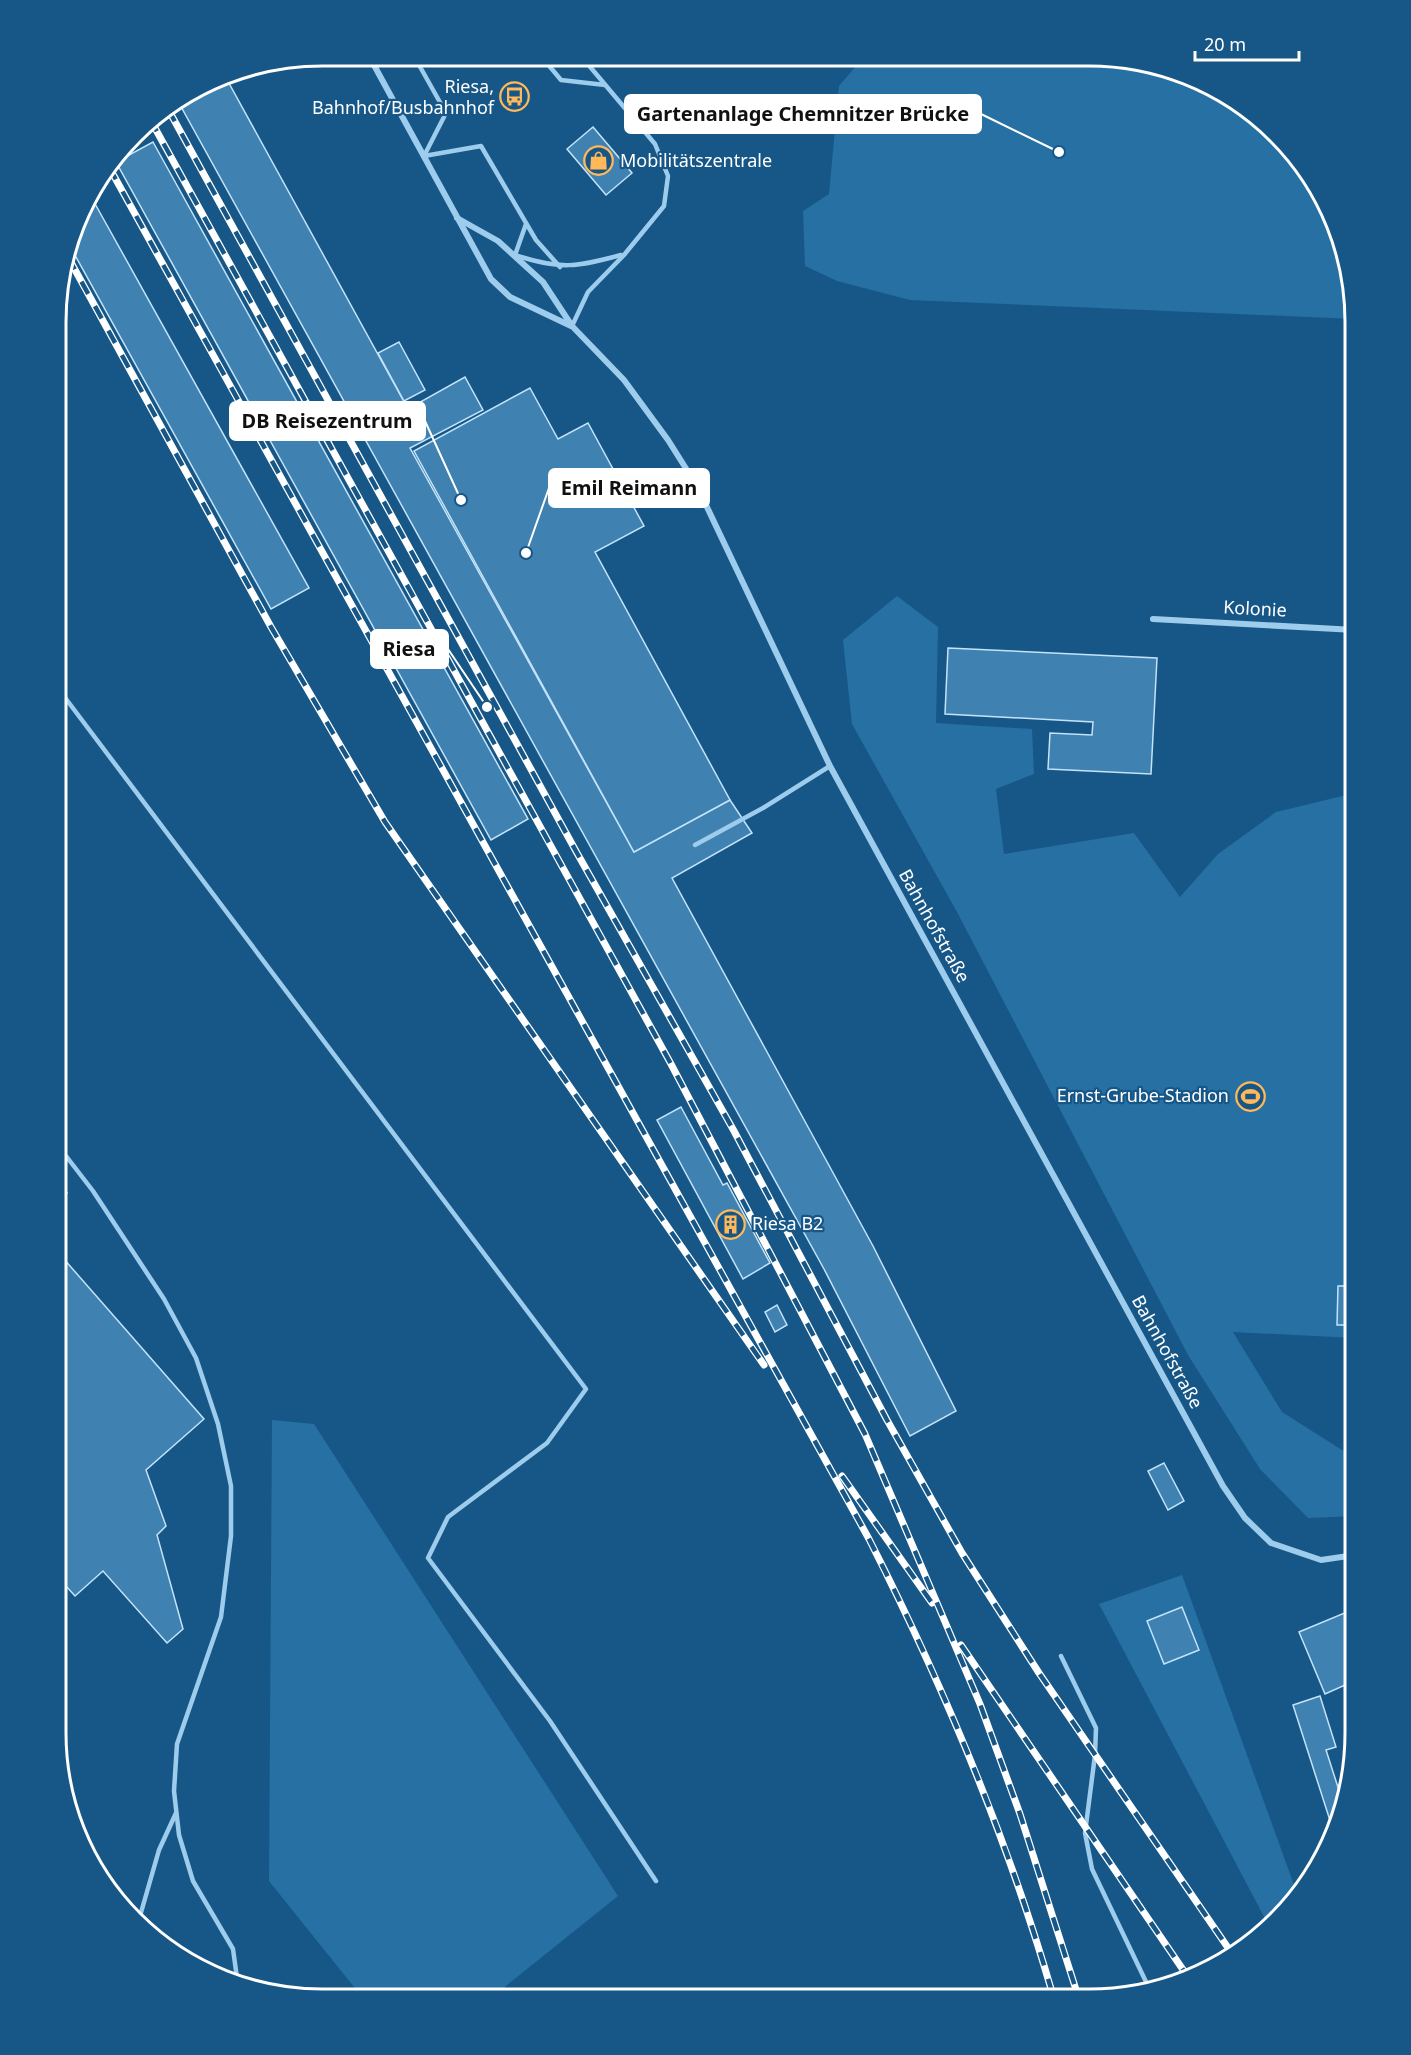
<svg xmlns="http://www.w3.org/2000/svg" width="1411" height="2055" font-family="'Noto Sans',sans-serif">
  <rect width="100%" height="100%" fill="#175787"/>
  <g fill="#2670a4">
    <polygon points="812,57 1124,58 1191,76 1251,110 1328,204 1355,319 910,300 837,281 805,266 803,211 829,194 839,86 856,66"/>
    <polygon points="897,596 938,627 936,723 1032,729 1034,774 996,789 1004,854 1134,833 1180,897 1218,854 1276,812 1355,793 1355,1338 1233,1332 1282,1412 1342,1450 1355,1452 1355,1516 1308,1518 1260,1469 1188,1355 957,912 852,724 843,640"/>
    <polygon points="272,1420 314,1424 618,1896 491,1998 362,1997 269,1881"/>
    <polygon points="1182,1575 1298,1896 1270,1928 1099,1604"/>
  </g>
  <g fill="#3f81b0" stroke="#c3e3fa" stroke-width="1.5">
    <polygon points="225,76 408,409 465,377 483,410 410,448 634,852 730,800 752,833 672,878 873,1246 956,1411 910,1436 824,1269 179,103"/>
    <polygon points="593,127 632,173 606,195 567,149"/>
    <polygon points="153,142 528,819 491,840 116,162"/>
    <polygon points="89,193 309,588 271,609 71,248"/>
    <polygon points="399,342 425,390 404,401 378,353"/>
    <polygon points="530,388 558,439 588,423 644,526 595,552 730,800 634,852 414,451"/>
    <polygon points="948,648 1157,658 1151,774 1048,769 1050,733 1092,735 1093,722 945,714"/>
    <polygon points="681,1107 723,1185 727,1183 770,1263 743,1279 657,1120"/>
    <polygon points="56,1181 67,1193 56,1202"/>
    <polygon points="56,1250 204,1419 146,1470 166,1526 157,1535 183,1629 167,1643 103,1571 75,1596 56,1575"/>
    <polygon points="1338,1286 1355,1286 1355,1325 1337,1325"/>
    <polygon points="777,1305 787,1325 775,1332 765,1312"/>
    <polygon points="1164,1463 1184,1501 1168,1510 1148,1471"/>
    <polygon points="1182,1607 1199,1650 1164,1664 1147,1621"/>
    <polygon points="1354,1609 1355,1686 1345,1685 1325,1694 1299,1632"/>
    <polygon points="1320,1696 1336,1747 1326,1750 1344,1806 1334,1833 1293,1705"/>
  </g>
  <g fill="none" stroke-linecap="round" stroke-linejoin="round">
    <g stroke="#9dcced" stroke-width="4.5">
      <polyline points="414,56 446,113 424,156"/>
      <polyline points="541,56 561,80 605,85"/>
      <polyline points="424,156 481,146 536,240 560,267"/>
      <path d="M 526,224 L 515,255 C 561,270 576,267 621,255"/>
      <polyline points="572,326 588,292 624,255 664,206 668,176 655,144 581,56"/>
      <polyline points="57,687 586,1389 547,1443 448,1517 428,1558 550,1721 656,1881"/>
      <polyline points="695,845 763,808 830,766"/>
      <polyline points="56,1143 93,1191 164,1299 196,1358 218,1424 231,1486 231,1536 221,1617 177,1744 174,1791 179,1835 193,1881 233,1949 237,1978"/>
      <polyline points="1061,1656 1096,1728 1095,1755 1085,1833 1092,1869 1148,1986"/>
      <polyline points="138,1923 159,1850 176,1813"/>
    </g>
    <g stroke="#9dcced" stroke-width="6">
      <polyline points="369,56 491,279 510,297 571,326"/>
      <polyline points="457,218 498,241 543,282 572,326 624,380 668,440 697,486 830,766 1223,1486 1245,1518 1271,1543 1321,1560 1355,1555"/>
      <polyline points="1153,619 1355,630"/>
    </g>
    <defs>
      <g id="rail">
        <polyline points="168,109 577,853 734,1131 887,1420 962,1553 1039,1673 1233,1955"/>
        <polyline points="150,119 671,1064 865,1434 980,1704 1020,1814 1079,1999"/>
        <path d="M 109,167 L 869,1539 C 944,1687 1008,1839 1054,1999"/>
        <polyline points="68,257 271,627 385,822 764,1365"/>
        <polyline points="842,1476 932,1603"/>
        <polyline points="961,1645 1188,1977"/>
      </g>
    </defs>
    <use href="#rail" stroke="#fff" stroke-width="7"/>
    <use href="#rail" stroke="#175787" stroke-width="4.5" stroke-dasharray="14" stroke-linecap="butt"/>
  </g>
  <defs>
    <symbol id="bus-ring" viewBox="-11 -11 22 22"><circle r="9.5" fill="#175787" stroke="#ffb85a" stroke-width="1.5"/><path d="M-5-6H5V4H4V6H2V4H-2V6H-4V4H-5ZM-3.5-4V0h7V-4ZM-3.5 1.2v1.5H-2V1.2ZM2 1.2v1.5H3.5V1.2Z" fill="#ffb85a"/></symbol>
    <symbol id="shop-ring" viewBox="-11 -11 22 22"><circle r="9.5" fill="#175787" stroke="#ffb85a" stroke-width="1.5"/><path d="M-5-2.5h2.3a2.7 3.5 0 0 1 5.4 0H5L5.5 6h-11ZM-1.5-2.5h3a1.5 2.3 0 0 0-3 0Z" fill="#ffb85a"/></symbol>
    <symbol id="stadium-ring" viewBox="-11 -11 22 22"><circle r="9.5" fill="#175787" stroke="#ffb85a" stroke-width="1.5"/><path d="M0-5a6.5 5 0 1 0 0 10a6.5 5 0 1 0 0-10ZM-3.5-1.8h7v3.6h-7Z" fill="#ffb85a"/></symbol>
    <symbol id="building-ring" viewBox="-11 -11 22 22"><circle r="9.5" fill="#175787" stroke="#ffb85a" stroke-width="1.5"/><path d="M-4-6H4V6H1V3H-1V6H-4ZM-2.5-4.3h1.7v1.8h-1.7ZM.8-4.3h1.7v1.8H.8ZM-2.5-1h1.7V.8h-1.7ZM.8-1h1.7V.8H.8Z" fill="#ffb85a"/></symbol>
  </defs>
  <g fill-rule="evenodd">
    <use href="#bus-ring" x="498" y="80" width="33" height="33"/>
    <use href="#shop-ring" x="582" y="144" width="33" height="33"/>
    <use href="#stadium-ring" x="1234" y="1080" width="33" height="33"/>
    <use href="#building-ring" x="714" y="1208" width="33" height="33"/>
  </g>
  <g text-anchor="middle" stroke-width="4.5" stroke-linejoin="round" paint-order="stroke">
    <g font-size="18" fill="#fff" stroke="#175787" text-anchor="end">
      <text x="494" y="93">Riesa,<tspan x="494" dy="21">Bahnhof/Busbahnhof</tspan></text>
      <text x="620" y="167" text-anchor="start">Mobilitätszentrale</text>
      <text x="1229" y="1102">Ernst-Grube-Stadion</text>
      <text x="752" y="1230" text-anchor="start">Riesa B2</text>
    </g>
    <g font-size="18" fill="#fff" stroke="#175787">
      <text transform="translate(1255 609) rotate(3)" y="6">Kolonie</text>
      <text transform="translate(934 926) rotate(61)" y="6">Bahnhofstraße</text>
      <text transform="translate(1167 1352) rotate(61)" y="6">Bahnhofstraße</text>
    </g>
  </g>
  <path d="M0 0H1411V2055H0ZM322 66H1089A256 256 0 0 1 1345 322V1733A256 256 0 0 1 1089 1989H322A256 256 0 0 1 66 1733V322A256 256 0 0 1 322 66Z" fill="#175787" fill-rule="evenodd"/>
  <path fill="none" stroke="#fff" stroke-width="3" d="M322 66H1089A256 256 0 0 1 1345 322V1733A256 256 0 0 1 1089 1989H322A256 256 0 0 1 66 1733V322A256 256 0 0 1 322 66Z"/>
  <path fill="none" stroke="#fff" stroke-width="2" d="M1059 152L981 114M461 500L425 421M526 553L549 488M487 707L448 649"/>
  <g fill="#fff" stroke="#175787" stroke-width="2">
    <circle cx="1059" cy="152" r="6"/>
    <circle cx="461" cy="500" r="6"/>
    <circle cx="526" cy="553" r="6"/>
    <circle cx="487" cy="707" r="6"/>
  </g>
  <g fill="#fff" stroke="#fff" stroke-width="2">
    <rect x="625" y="95" width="356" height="38" rx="6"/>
    <rect x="230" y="402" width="195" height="38" rx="6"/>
    <rect x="549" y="469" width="160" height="38" rx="6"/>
    <rect x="371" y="630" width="77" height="38" rx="6"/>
  </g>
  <g font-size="20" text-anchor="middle" font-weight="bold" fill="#111">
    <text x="803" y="121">Gartenanlage Chemnitzer Brücke</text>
    <text x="327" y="428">DB Reisezentrum</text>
    <text x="629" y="495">Emil Reimann</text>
    <text x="409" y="656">Riesa</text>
  </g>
  <path d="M1195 51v9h104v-9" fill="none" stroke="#ffffff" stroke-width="3"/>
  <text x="1204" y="51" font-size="18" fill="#ffffff" stroke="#175787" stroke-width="4.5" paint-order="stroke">20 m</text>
</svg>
